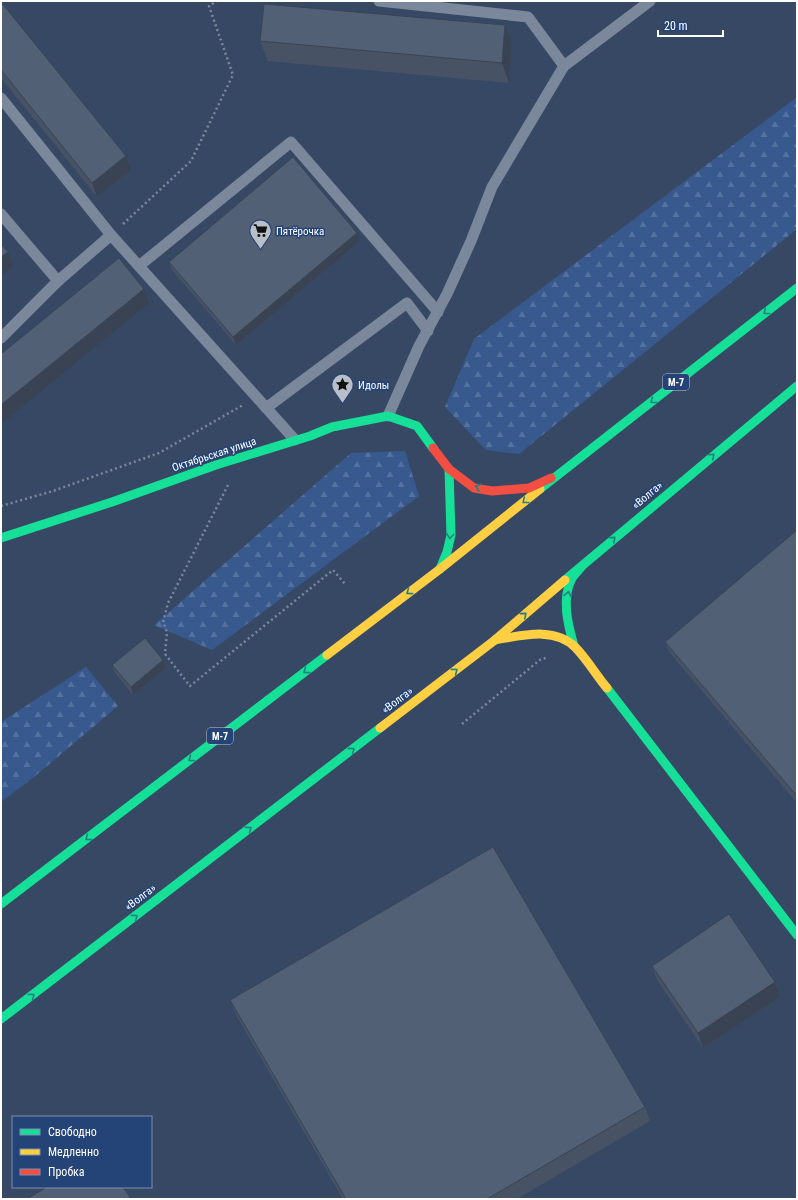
<svg xmlns="http://www.w3.org/2000/svg" width="798" height="1200" font-family="'Roboto Condensed',sans-serif">
  <defs>
    <pattern id="forest-firs" width="22" height="20" patternUnits="userSpaceOnUse"><rect width="22" height="20" fill="#37598e"/><path d="M5 1l3.5 6h-7zM16 11l3.5 6h-7z" fill="#55729f"/></pattern>
  </defs>
  <rect width="100%" height="100%" fill="#374864"/>
  <g fill="url(#forest-firs)">
    <polygon points="797,97 797,229 519,454 486,450 445,407 474,339"/>
    <polygon points="405,451 419,496 212,650 154,625 351,453"/>
    <polygon points="86,667 118,706 34,777 1,802 1,722"/>
  </g>
  <g fill="none" stroke-linecap="round" stroke-linejoin="round">
    <g stroke="#7b889b" stroke-width="2.5" stroke-dasharray="2 3" stroke-linecap="butt">
      <polyline points="123,224 191,161 233,75 209,6 217,1"/>
      <polyline points="228,485 168,603 163,622 167,632 165,654 190,686 333,570 346,585"/>
      <polyline points="1,506 53,491 159,453 243,405"/>
      <polyline points="462,724 541,659 546,658"/>
    </g>
    <g stroke="#7b889b" stroke-width="11">
      <polyline points="379,1 528,17 564,66"/>
      <polyline points="1,98 111,235 58,281"/>
      <polyline points="1,214 58,281 1,338"/>
      <polyline points="111,235 295,440"/>
      <polyline points="139,266 291,142 438,312"/>
      <polyline points="266,408 407,303 428,331"/>
      <polyline points="388,416 419,346 447,294 471,241 492,187 564,66 650,1"/>
    </g>
    <g stroke="#16e098" stroke-width="9">
      <polyline points="540,489 797,288"/>
      <polyline points="1,538 112,502 216,465 310,436 332,427 388,416 417,426 433,448"/>
      <polyline points="440,569 447,552 451,535 449,469"/>
      <polyline points="565,580 797,386"/>
      <path d="M 574,646 C 568,625 561,599 572,578 C 575,574 579,570 582,566"/>
      <polyline points="607,688 797,935"/>
      <polyline points="1,904 327,655"/>
      <polyline points="1,1019 380,728"/>
    </g>
    <g stroke="#ffcf43" stroke-width="9">
      <path d="M 495,640 C 520,636 554,626 575,647 C 587,659 596,675 607,688"/>
      <polyline points="327,655 440,569 540,489"/>
      <polyline points="380,728 495,640 565,580"/>
    </g>
    <polyline stroke="#f24e42" stroke-width="9" points="433,448 449,469 474,488 492,491 529,488 551,478"/>
  </g>
  <g fill="#475365">
    <polygon points="1,2 131,170 97,197 1,78"/>
    <polygon points="260,41 512,45 509,83 268,61"/>
    <polygon points="360,241 236,345 172,270 169,262"/>
    <polygon points="797,530 797,803 670,653 665,642"/>
    <polygon points="163,660 166,668 133,695 115,673 112,665"/>
    <polygon points="652,966 775,982 780,997 703,1048 657,980"/>
    <polygon points="230,1000 645,1107 650,1121 517,1199 343,1199 236,1015"/>
  </g>
  <g fill="#394353">
    <polygon points="505,25 512,45 509,83 502,63"/>
    <polygon points="126,156 131,170 97,197 92,183"/>
    <polygon points="357,233 360,241 236,345 233,337"/>
    <polygon points="8,252 13,266 1,276 1,257"/>
    <polygon points="144,289 149,303 1,424 1,405"/>
    <polygon points="163,660 166,668 133,695 131,687"/>
    <polygon points="775,982 780,997 703,1048 698,1033"/>
  </g>
  <g fill="#526076" stroke="#394353">
    <polygon points="1,2 126,156 92,183 1,70"/>
    <polygon points="264,4 505,25 502,63 260,41"/>
    <polygon points="293,157 357,233 233,337 169,262"/>
    <polygon points="1,244 8,252 1,257"/>
    <polygon points="119,258 144,289 1,405 1,354"/>
    <polygon points="797,530 797,796 665,642"/>
    <polygon points="145,638 163,660 131,687 112,665"/>
    <polygon points="493,847 645,1107 487,1199 346,1199 230,1000"/>
    <polygon points="729,914 775,982 698,1033 652,966"/>
    <polygon points="47,1187 123,1187 131,1199 27,1199"/>
  </g>
  <defs><path id="oneway-chevron" d="M-2-3.5L2.5 0L-2 3.5" fill="none" stroke-width="1.6" stroke-linecap="round" stroke-linejoin="round"/></defs>
  <g stroke="#1e8284">
    <use href="#oneway-chevron" transform="translate(766 312) rotate(142)"/>
    <use href="#oneway-chevron" transform="translate(653 401) rotate(142)"/>
    <use href="#oneway-chevron" transform="translate(712 456) rotate(-40)"/>
    <use href="#oneway-chevron" transform="translate(478 487) rotate(-164)"/>
    <use href="#oneway-chevron" transform="translate(525 501) rotate(141)"/>
    <use href="#oneway-chevron" transform="translate(450 536) rotate(97)"/>
    <use href="#oneway-chevron" transform="translate(613 539) rotate(-40)"/>
    <use href="#oneway-chevron" transform="translate(409 592) rotate(143)"/>
    <use href="#oneway-chevron" transform="translate(568 594) rotate(-80)"/>
    <use href="#oneway-chevron" transform="translate(524 615) rotate(-41)"/>
    <use href="#oneway-chevron" transform="translate(306 671) rotate(143)"/>
    <use href="#oneway-chevron" transform="translate(455 671) rotate(-37)"/>
    <use href="#oneway-chevron" transform="translate(352 750) rotate(-37)"/>
    <use href="#oneway-chevron" transform="translate(191 759) rotate(143)"/>
    <use href="#oneway-chevron" transform="translate(249 829) rotate(-37)"/>
    <use href="#oneway-chevron" transform="translate(88 838) rotate(143)"/>
    <use href="#oneway-chevron" transform="translate(135 917) rotate(-37)"/>
    <use href="#oneway-chevron" transform="translate(32 996) rotate(-37)"/>
  </g>
  <defs>
    <symbol id="supermarket-pin" viewBox="-11 -11 22 30"><path d="M0 17L-7.5 6A9.5 9.5 0 1 1 7.5 6Z" fill="#b9bfc9" stroke="#244377"/><path d="M-6-5.5h2.5l.6 2H6L4.5 2H-2.5L-4.4-4H-6ZM-1.5 3.2a1.3 1.3 0 1 0 .1 0ZM3 3.2a1.3 1.3 0 1 0 .1 0Z" fill="#111"/></symbol>
    <symbol id="sight-pin" viewBox="-11 -11 22 30"><path d="M0 17L-7.5 6A9.5 9.5 0 1 1 7.5 6Z" fill="#b9bfc9" stroke="#244377"/><path d="M0-6L1.8-2.2L6-1.7L2.9 1.2L3.7 5.4L0 3.3L-3.7 5.4L-2.9 1.2L-6-1.7L-1.8-2.2Z" fill="#111"/></symbol>
  </defs>
  <g fill-rule="evenodd">
    <use href="#supermarket-pin" x="248" y="218" width="25" height="34"/>
    <use href="#sight-pin" x="330" y="372" width="25" height="34"/>
  </g>
  <g text-anchor="middle" stroke-width="3" stroke-linejoin="round" paint-order="stroke">
    <g fill="#244377" stroke="#bdc7d6" stroke-width="1">
      <rect x="663" y="374" width="26" height="16" rx="3"/>
      <rect x="207" y="728" width="26" height="16" rx="3"/>
    </g>
    <g font-size="10" font-weight="bold" fill="#fff">
      <text x="676" y="386">М-7</text>
      <text x="220" y="740">М-7</text>
    </g>
    <g font-size="11" fill="#fff" stroke="#244377" text-anchor="start">
      <text x="276" y="235">Пятёрочка</text>
      <text x="358" y="389">Идолы</text>
    </g>
    <g font-size="11" fill="#fff" stroke="#244377">
      <text transform="translate(214 454) rotate(-18)" y="4">Октябрьская улица</text>
      <text transform="translate(647 495) rotate(-40)" y="4">«Волга»</text>
      <text transform="translate(397 700) rotate(-37)" y="4">«Волга»</text>
      <text transform="translate(140 897) rotate(-37)" y="4">«Волга»</text>
    </g>
  </g>
  <rect width="798" height="1200" fill="none" stroke="#ffffff" stroke-width="4"/>
  <rect x="12" y="1116" width="140" height="72" fill="#244377" stroke="#7c8ead"/>
  <rect x="20" y="1129" width="20" height="6" fill="#16e098" stroke="#7c8ead"/>
  <text x="48" y="1136" font-size="12" fill="#ffffff">Свободно</text>
  <rect x="20" y="1149" width="20" height="6" fill="#ffcf43" stroke="#7c8ead"/>
  <text x="48" y="1156" font-size="12" fill="#ffffff">Медленно</text>
  <rect x="20" y="1169" width="20" height="6" fill="#f24e42" stroke="#7c8ead"/>
  <text x="48" y="1176" font-size="12" fill="#ffffff">Пробка</text>
  <path d="M658 30v6h65v-6" fill="none" stroke="#ffffff" stroke-width="2"/>
  <text x="664" y="30" font-size="12" fill="#ffffff" stroke="#244377" stroke-width="3" paint-order="stroke">20 m</text>
</svg>
